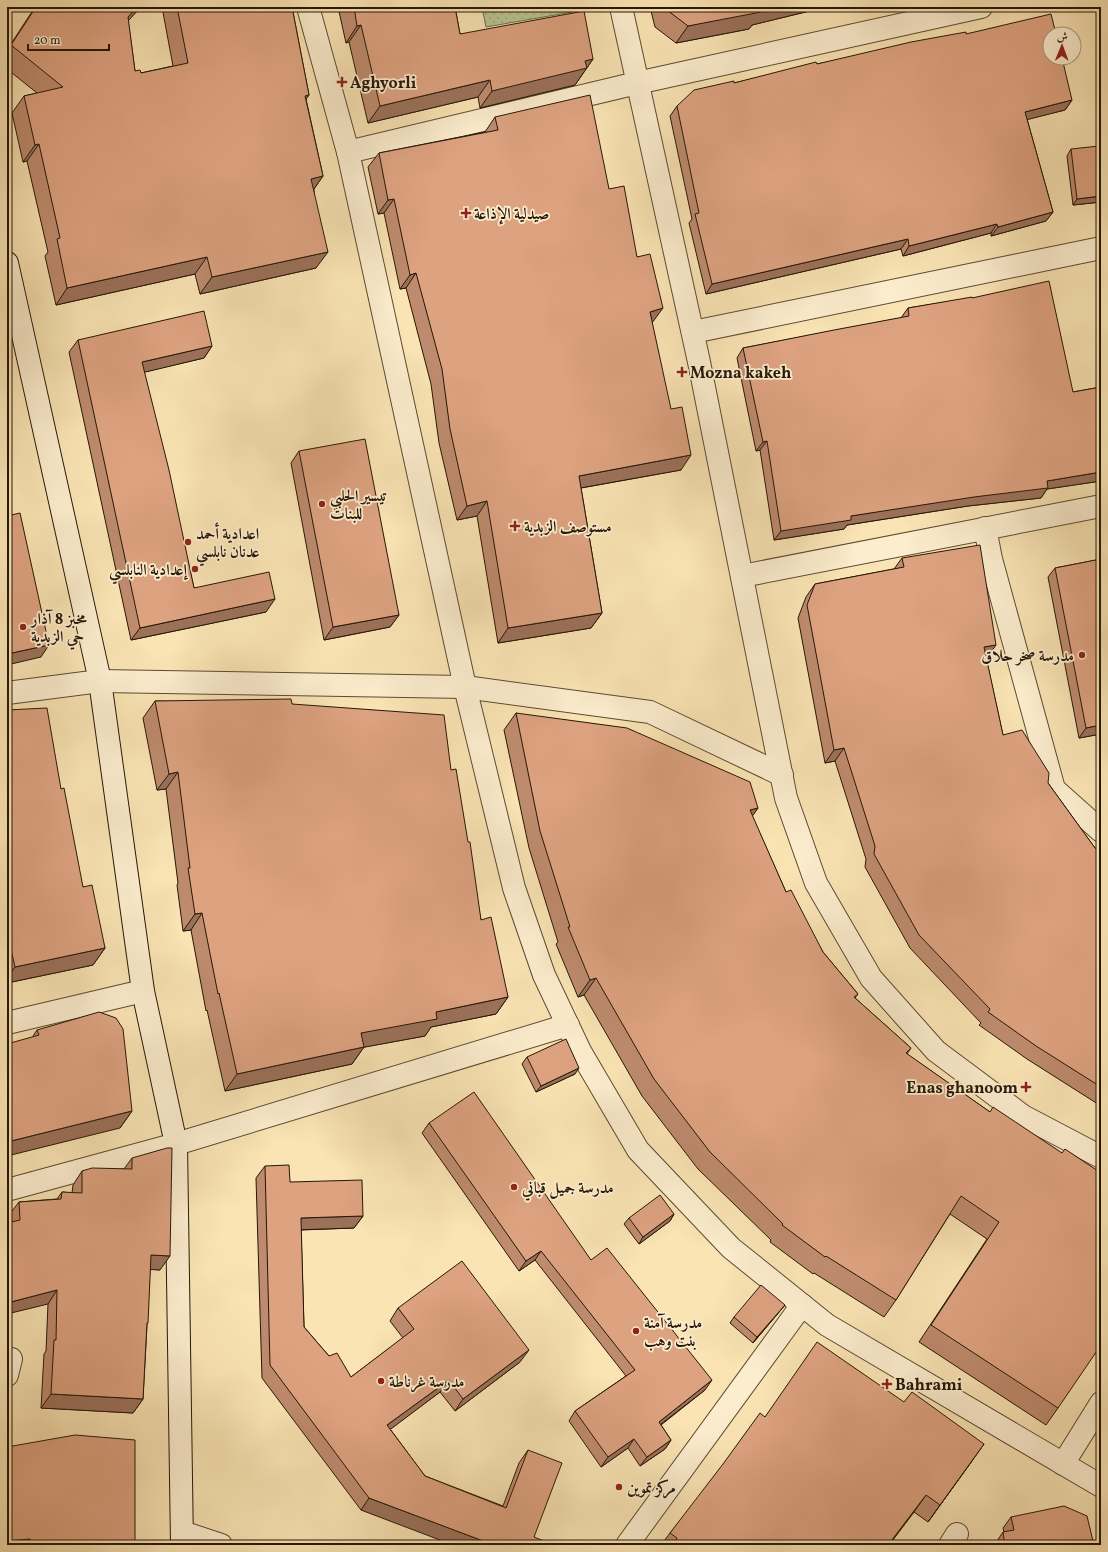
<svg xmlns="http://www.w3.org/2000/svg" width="1108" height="1552" font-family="Vollkorn,Amiri,serif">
  <defs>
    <pattern id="green-dots" width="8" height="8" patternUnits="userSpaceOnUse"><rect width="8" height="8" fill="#b8c592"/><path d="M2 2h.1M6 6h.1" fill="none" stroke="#9ea87c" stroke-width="1.8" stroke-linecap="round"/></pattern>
  </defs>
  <rect width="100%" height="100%" fill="#fae4b4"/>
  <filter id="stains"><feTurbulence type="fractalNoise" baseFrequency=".005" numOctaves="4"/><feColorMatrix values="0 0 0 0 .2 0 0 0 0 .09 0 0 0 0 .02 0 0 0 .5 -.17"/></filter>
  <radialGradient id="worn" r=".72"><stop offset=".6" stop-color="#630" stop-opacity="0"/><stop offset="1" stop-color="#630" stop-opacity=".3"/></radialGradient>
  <polygon fill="url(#green-dots)" stroke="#6f6e4c" points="482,7 583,7 584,10 486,27"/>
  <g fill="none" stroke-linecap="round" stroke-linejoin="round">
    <defs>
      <g id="street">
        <polyline points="308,7 348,152 465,687 514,888 544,975 580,1051 638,1150 731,1248 827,1325 1101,1486"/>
        <polyline points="621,7 699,362 786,798 816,883 871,978 936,1051 1023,1116 1101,1157"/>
        <polyline points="348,152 637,83 981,7"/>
        <polyline points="693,332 1101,248"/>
        <polyline points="985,528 991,559 1054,789 1101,831"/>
        <polyline points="742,576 1101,506"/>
        <polyline points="7,693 100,681 465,687 650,712 782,775"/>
        <polyline points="7,1023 143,991"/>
        <polyline points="7,1190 176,1144 568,1025"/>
        <polyline points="7,1375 11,1359"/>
        <polyline points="1063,1464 1101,1403"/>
        <polyline points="182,1532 221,1545"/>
        <polyline points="627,1545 802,1305"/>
        <polyline points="950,1545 957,1534"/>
      </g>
      <polyline id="secondary" points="7,263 100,681 143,991 176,1144 182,1545"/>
    </defs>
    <use href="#street" stroke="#5b4a32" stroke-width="24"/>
    <use href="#secondary" stroke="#261707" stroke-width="24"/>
    <use href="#street" stroke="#fcedce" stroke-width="22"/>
    <use href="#secondary" stroke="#fcedce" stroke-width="22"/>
  </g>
  <g fill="#be8b6e" stroke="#261707">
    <polygon points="35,7 141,7 128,20 135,71 141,73 173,66 162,7 292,7 309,95 306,99 323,176 314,189 316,268 200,294 195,274 56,305 45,256 48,252 27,161 23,162 12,113 24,96 37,93 7,69 7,50"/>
    <polygon points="338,7 455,7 460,34 593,59 575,85 480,108 478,97 368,123 349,42 346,43"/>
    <polygon points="650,7 826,7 752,25 749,29 676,43 655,27"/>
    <polygon points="966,34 1072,100 1065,110 1027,119 1053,212 1046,221 991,236 991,233 903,256 901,249 706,294 689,223 692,219 670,116 677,106 734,83 817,64"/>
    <polygon points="495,117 609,189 637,257 652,323 681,470 581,488 602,613 591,628 498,643 477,516 457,520 439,443 431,384 406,288 400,289 384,213 378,214 368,167 379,153 485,132"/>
    <polygon points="1071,149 1101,202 1073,205 1067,156"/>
    <polygon points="972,298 1073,392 1101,387 1101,481 1047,489 1041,498 968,506 847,525 844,529 774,540 760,450 756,451 737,358 743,348 901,318 908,308"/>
    <polygon points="78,340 212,346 204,358 144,372 194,588 266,612 131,640 69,352"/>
    <polygon points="299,451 399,615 390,627 324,640 291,463"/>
    <polygon points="902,558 987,658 986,658 1003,735 1048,783 1095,848 1101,852 1101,1106 1027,1059 979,1025 981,1023 910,948 865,867 866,859 835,761 825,763 798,618 806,597 815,584 894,569"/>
    <polygon points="1101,559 1101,734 1079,738 1048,577 1055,568"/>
    <polygon points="155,701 292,704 451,770 481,920 508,997 496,1014 431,1027 425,1036 364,1047 352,1064 225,1091 207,1010 206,1011 191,930 183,931 177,885 178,883 166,789 157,790 143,718"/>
    <polygon points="7,710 83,887 105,948 93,965 7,983"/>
    <polygon points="516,713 758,808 752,816 786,892 823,952 858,994 855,998 911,1048 907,1054 990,1112 1058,1408 1046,1425 919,1342 987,1239 950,1214 896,1300 884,1317 814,1273 813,1274 770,1242 771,1240 698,1169 642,1096 584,995 578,997 556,944 558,942 529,848 504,730"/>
    <polygon points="37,1030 132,1111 120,1128 33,1036"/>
    <polygon points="527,1057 575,1074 536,1092 522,1064"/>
    <polygon points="429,1123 591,1260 705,1390 661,1425 671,1440 665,1449 640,1466 628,1448 601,1467 569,1421 575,1411 626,1376 535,1260 519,1271 422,1133"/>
    <polygon points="132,1158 160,1270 150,1269 143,1399 133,1413 41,1408 44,1354 46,1351 48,1304 10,1223 9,1215 19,1202 57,1199 62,1192 72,1193 73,1185 82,1171 124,1169"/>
    <polygon points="265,1166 290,1182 363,1216 354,1228 301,1230 304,1327 329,1356 351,1377 403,1338 390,1321 398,1308 520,1362 455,1411 440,1392 390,1429 425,1476 503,1506 519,1463 528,1450 534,1537 361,1510 262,1378 256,1178"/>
    <polygon points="674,1214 670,1221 639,1244 624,1224 629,1218"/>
    <polygon points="780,1311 753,1343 730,1323 734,1317"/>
    <polygon points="765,1417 972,1461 928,1522 914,1512 889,1545 661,1545 670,1533"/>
    <polygon points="7,1447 135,1545 7,1545"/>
    <polygon points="1011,1517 1093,1541 1101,1545 995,1545 995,1544 1003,1532 1004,1532 1003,1528"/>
  </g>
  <g fill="#9b715a" stroke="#261707">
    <polygon points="137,7 141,7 116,34 128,17"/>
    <polygon points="768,7 826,7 752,25 749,29 676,43 688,26"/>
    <polygon points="361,25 349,42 346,43 357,26"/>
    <polygon points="593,59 575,85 480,108 492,91 585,61"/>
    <polygon points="490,80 478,97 368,123 380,106"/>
    <polygon points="309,95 297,112 305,96"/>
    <polygon points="1072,100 1065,110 1018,122 1025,112"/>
    <polygon points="39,144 27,161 23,162 35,145"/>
    <polygon points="323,176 311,193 311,179"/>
    <polygon points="1101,196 1101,202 1073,205 1077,199"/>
    <polygon points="394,199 384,213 378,214 388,200"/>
    <polygon points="1053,212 1046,221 991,236 998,227"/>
    <polygon points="997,224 991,233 903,256 909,246"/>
    <polygon points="908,239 901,249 706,294 712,284"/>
    <polygon points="328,252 316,268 200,294 212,277"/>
    <polygon points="207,257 195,274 56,305 67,288"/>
    <polygon points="416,273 406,288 400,289 410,275"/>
    <polygon points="663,308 652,323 650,312"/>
    <polygon points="212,346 204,358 133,375 142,362"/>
    <polygon points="767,441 760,450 756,451 763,442"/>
    <polygon points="691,455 681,470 569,490 579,476"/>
    <polygon points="1101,472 1101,481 1047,489 1041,498 968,506 847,525 844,529 774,540 781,531 851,516 1047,481"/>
    <polygon points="487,501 477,516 457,520 467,506"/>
    <polygon points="275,599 266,612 131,640 140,628"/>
    <polygon points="602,613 591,628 498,643 508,628"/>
    <polygon points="399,615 390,627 324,640 333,627"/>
    <polygon points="49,645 41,657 7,665 7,654"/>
    <polygon points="996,645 987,658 975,660 984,647"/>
    <polygon points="1101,725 1101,734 1079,738 1086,728"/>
    <polygon points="844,748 835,761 825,763 834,750"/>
    <polygon points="178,772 166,789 157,790 169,774"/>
    <polygon points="758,808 746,825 750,810"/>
    <polygon points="202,913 191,930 183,931 195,914"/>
    <polygon points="105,948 93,965 7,983 7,978 15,967"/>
    <polygon points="596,978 584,995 578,997 590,980"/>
    <polygon points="508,997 496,1014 431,1027 425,1036 349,1050 361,1033 436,1012"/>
    <polygon points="364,1047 352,1064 225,1091 237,1074"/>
    <polygon points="579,1068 575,1074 536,1092 541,1086"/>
    <polygon points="132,1111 120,1128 7,1156 7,1142"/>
    <polygon points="674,1214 670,1221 639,1244 643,1237"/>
    <polygon points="363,1216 354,1228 293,1230 301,1218"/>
    <polygon points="541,1251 535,1260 519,1271 526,1261"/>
    <polygon points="151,1255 170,1256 160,1270 141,1269"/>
    <polygon points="57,1290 48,1304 7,1314 7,1303"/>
    <polygon points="785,1305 780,1311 753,1343 757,1337"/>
    <polygon points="529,1350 520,1362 455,1411 463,1399"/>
    <polygon points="449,1380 440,1392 379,1438 387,1425"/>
    <polygon points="712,1380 705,1390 652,1431 659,1422"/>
    <polygon points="51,1394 143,1399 133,1413 41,1408"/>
    <polygon points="634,1439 628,1448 601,1467 608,1457"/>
    <polygon points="671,1440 665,1449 640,1466 647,1457"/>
    <polygon points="984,1444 972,1461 928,1522 940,1505"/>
    <polygon points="926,1495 914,1512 889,1545 888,1545"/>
    <polygon points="369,1498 494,1545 453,1545 361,1510"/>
    <polygon points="30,1539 25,1545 7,1545 7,1541"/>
  </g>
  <g fill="#dda280" stroke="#261707">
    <polygon points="36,7 137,7 128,17 135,71 140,70 141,73 188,63 177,7 292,7 309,95 305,96 323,176 311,179 328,252 212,277 207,257 67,288 57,239 60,238 39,144 35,145 24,96 63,87 11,45"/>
    <polygon points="354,7 455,7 460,34 584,11 593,59 585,61 587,68 492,91 490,80 380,106 361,25 357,26"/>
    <polygon points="666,7 768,7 760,9 761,12 688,26 667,10"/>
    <polygon points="1051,14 1056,34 1050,34 1050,58 1062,58 1072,100 1025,112 1053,212 998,227 997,224 909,246 908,239 712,284 695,214 699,213 677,106 694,90 734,81 734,83 816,62 817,64 911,42 966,32 966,34"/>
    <polygon points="590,95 609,189 624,186 637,257 650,254 663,308 650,312 671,409 682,407 691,455 579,476 602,613 508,628 487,501 467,506 450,429 442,369 416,273 410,275 394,199 388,200 379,153 498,130 495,117"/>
    <polygon points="1099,146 1101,160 1101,196 1077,199 1071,149"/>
    <polygon points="1049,281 1073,392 1101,387 1101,472 1047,481 1048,488 974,497 851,516 851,520 781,531 767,441 763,442 743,348 834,330 909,316 908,308 972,297 972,298"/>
    <polygon points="204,311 212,346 142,362 169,470 194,588 269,572 275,599 140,628 78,340"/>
    <polygon points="365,439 399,615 333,627 299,451"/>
    <polygon points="20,513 49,645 7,654 7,516"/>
    <polygon points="980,545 996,645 984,647 1003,735 1022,730 1049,773 1048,783 1095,848 1101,852 1101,1087 1036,1046 988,1012 990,1009 919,935 874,854 875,846 844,748 834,750 807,605 815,584 904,567 902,558"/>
    <polygon points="1101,559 1101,725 1086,728 1055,568"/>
    <polygon points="291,699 292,704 444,715 451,770 456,769 468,842 470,842 481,920 491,917 508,997 436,1012 437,1019 361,1033 364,1047 237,1074 219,993 218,994 202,913 195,914 188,868 190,868 178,772 169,774 155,701"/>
    <polygon points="47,708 61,789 64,788 83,887 92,885 105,948 15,967 7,932 7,710"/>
    <polygon points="516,713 627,728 750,782 758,808 750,810 786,892 791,890 823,952 858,994 854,997 911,1048 906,1053 990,1112 993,1107 1062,1153 1065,1149 1101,1173 1101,1345 1058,1408 931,1325 999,1222 961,1196 896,1300 826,1256 825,1257 782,1225 783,1224 710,1152 654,1079 596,978 590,980 568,927 570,927 540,831"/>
    <polygon points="99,1012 116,1018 123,1029 132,1111 7,1142 7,1044 39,1035 37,1030"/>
    <polygon points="566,1039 579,1068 541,1086 527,1057"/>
    <polygon points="474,1092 591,1260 607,1248 712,1380 659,1422 671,1440 647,1457 634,1439 608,1457 575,1411 635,1370 541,1251 526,1261 429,1123"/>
    <polygon points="167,1148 172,1148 170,1256 151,1255 148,1323 147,1323 143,1399 51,1394 54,1340 56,1340 57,1290 7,1303 7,1223 20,1220 19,1202 61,1199 62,1192 82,1193 82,1171 92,1168 132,1169 132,1158"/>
    <polygon points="289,1165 290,1182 362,1180 363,1216 301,1218 304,1327 329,1356 337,1353 351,1377 414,1329 398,1308 462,1261 529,1350 463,1399 449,1380 387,1425 425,1476 506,1508 528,1450 562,1463 534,1537 554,1545 494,1545 369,1498 270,1365 265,1166"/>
    <polygon points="660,1195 674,1214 643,1237 629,1218"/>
    <polygon points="761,1285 785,1305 757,1337 734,1317"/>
    <polygon points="817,1342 904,1402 912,1392 984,1444 940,1505 926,1495 888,1545 673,1545 677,1538 670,1533 723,1464 760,1413 765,1417"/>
    <polygon points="75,1435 135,1440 135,1545 30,1545 30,1539 7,1541 7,1447"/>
    <polygon points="1064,1506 1087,1516 1093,1541 1101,1540 1101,1545 1005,1545 1003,1532 1014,1530 1011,1517"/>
  </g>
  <g fill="#8f2418" stroke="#fcedce" stroke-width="1.5">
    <path d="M340 76h4v4h4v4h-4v4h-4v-4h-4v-4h4z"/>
    <path d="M464 207h4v4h4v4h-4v4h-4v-4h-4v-4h4z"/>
    <path d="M680 366h4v4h4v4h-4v4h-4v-4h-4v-4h4z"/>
    <circle cx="322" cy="504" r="4"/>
    <path d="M513 520h4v4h4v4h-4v4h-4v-4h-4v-4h4z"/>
    <circle cx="188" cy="542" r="4"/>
    <circle cx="195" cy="569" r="4"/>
    <circle cx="23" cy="627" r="4"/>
    <circle cx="1082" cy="655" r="4"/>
    <path d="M1024 1081h4v4h4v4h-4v4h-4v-4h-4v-4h4z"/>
    <circle cx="514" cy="1187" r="4"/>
    <circle cx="636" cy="1331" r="4"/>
    <circle cx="381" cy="1381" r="4"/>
    <path d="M885 1378h4v4h4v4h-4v4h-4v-4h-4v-4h4z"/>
    <circle cx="619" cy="1487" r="4"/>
  </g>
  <g text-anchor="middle" stroke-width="3.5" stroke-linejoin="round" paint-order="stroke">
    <g font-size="16" font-weight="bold" fill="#261707" stroke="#fcedce" text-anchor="start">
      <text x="350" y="88">Aghyorli</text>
      <text x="474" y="219">صيدلية الإذاعة</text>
      <text x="690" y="378">Mozna kakeh</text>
      <text x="330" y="501">تيسير الحلبي<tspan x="330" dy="18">للبنات</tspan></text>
      <text x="524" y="532">مستوصف الزبدية</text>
      <text x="196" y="539">اعدادية أحمد<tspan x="196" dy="18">عدنان نابلسي</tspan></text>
      <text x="187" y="575" text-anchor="end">إعدادية النابلسي</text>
      <text x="31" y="624">مخبز 8 آذار<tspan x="31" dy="18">حي الزبدية</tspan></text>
      <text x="1074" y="661" text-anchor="end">مدرسة صخر حلاق</text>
      <text x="1018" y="1093" text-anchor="end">Enas ghanoom</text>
      <text x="522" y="1193">مدرسة جميل قباني</text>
      <text x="644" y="1328">مدرسة آمنة<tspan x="644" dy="18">بنت وهب</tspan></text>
      <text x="389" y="1387">مدرسة غرناطة</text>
      <text x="895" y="1390">Bahrami</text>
      <text x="627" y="1493">مركز تموين</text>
    </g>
  </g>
  <rect width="1108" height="1552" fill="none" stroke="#fae4b4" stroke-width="24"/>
  <rect x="8" y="8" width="1092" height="1536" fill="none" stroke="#261707" stroke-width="2"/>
  <rect x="12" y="12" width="1084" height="1528" fill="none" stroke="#261707"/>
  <g transform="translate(1062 46) rotate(1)"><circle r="19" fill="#fcedce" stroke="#a6977e"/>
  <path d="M0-3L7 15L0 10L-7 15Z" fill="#8f2418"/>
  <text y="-6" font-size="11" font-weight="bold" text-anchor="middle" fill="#261707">ش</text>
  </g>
  <path d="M28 44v6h81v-6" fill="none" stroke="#261707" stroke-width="2"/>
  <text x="34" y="44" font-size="12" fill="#261707" stroke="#fcedce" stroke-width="3" paint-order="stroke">20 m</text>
  <rect width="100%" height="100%" filter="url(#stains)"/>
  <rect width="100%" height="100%" fill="url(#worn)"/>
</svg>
